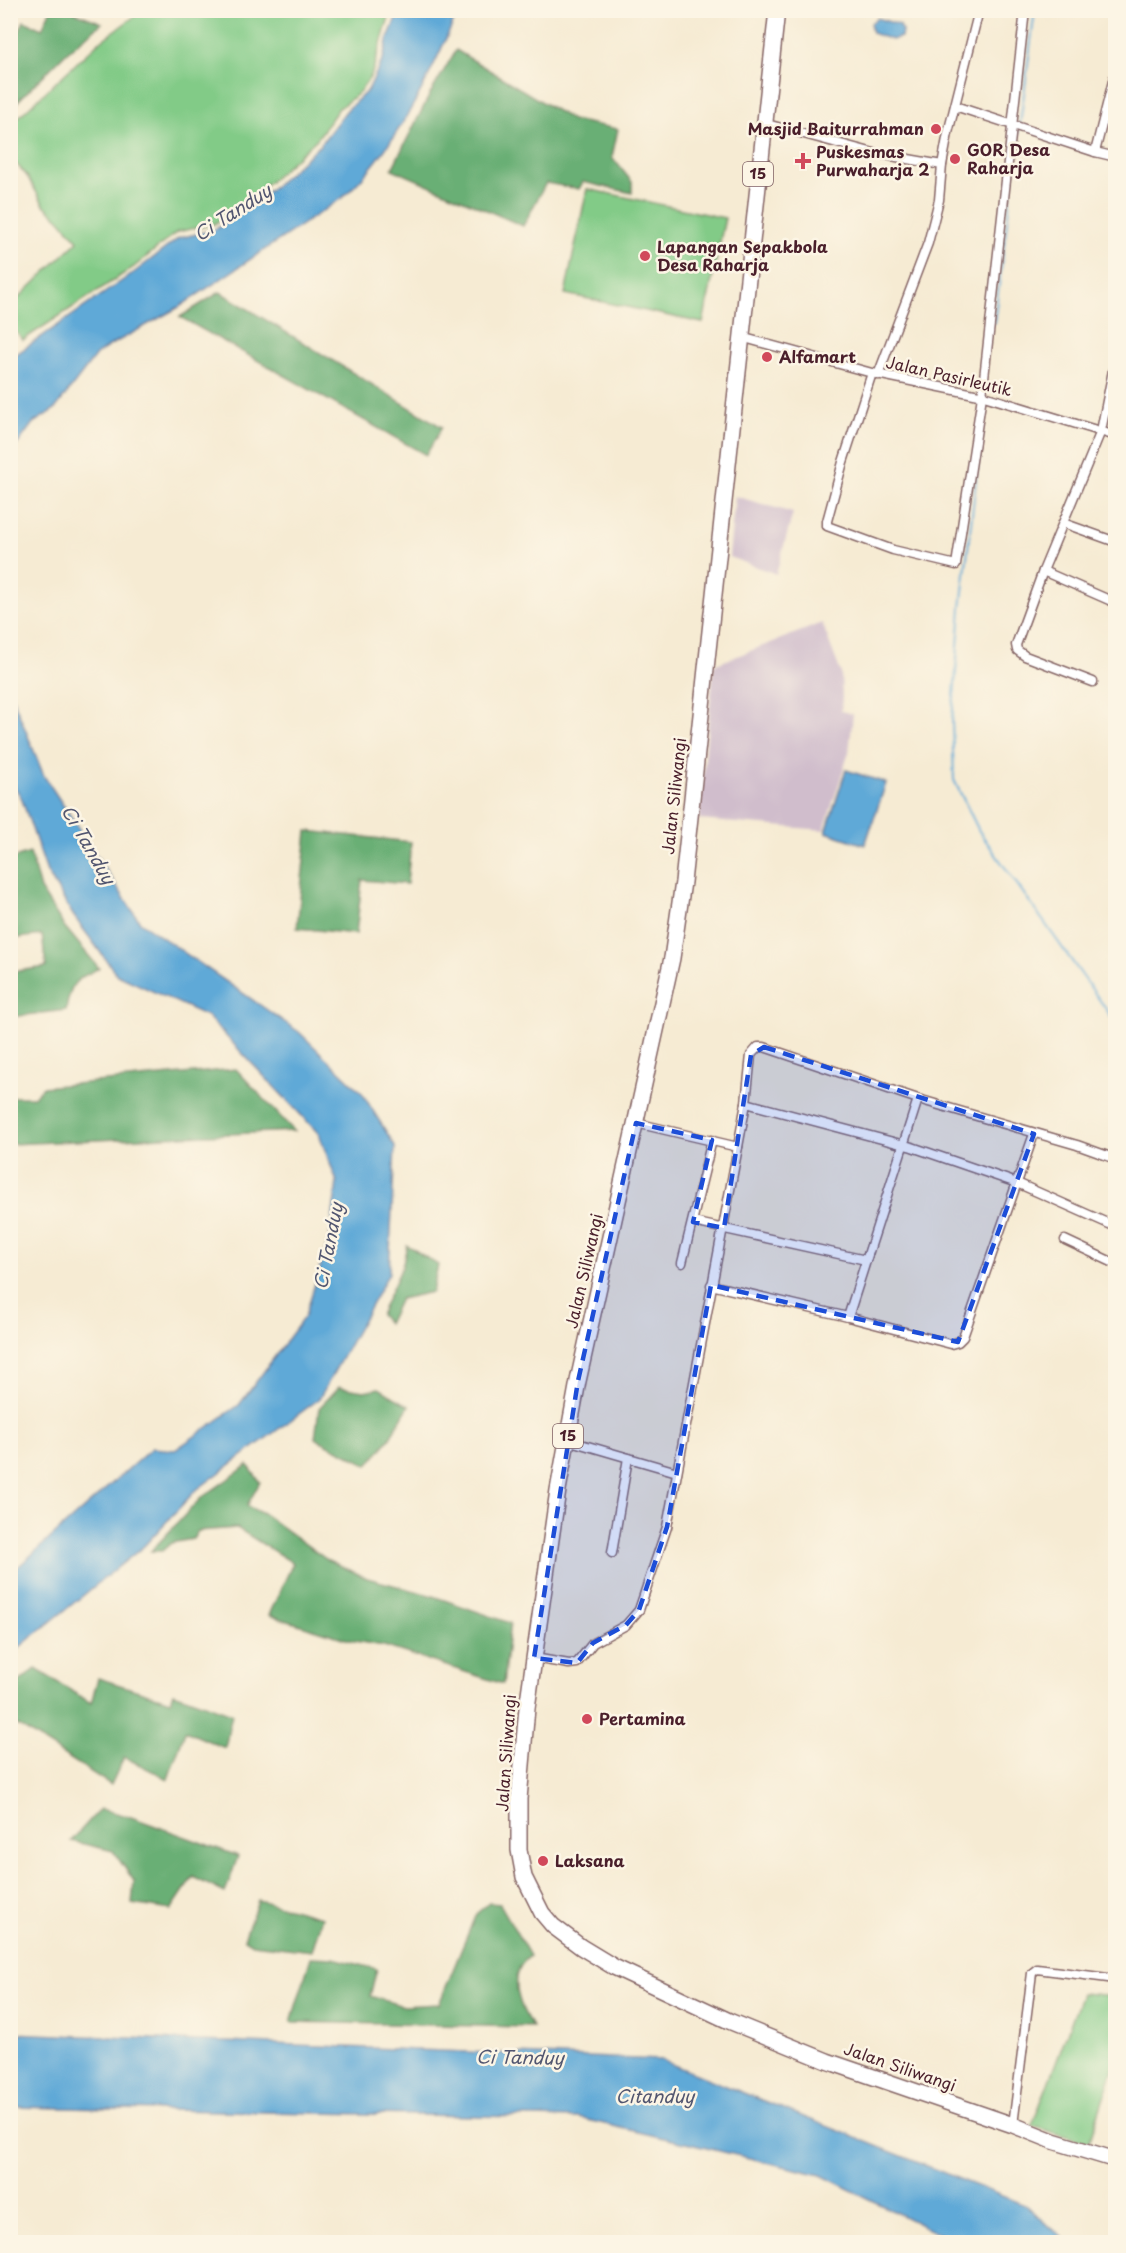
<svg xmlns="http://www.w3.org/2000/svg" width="1126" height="2253" font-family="'Playpen Sans',sans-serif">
  <rect width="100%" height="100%" fill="#fcf5e5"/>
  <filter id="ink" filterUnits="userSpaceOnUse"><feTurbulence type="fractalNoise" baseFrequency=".0167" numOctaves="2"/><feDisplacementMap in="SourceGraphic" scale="12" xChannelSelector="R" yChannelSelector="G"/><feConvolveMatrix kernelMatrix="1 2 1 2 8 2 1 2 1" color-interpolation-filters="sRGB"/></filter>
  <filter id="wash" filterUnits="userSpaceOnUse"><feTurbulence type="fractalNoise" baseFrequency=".008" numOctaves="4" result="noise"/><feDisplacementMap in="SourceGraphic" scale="24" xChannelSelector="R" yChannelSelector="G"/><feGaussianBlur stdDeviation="1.35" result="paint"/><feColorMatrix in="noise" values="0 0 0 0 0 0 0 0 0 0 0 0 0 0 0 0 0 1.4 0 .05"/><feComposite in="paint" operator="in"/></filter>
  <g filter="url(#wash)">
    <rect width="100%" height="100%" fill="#f6ebd3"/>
    <g fill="#d0bdcc">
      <polygon points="735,496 793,513 776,574 729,557"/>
      <polygon points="822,623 841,673 842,698 841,711 853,714 849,752 824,830 699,820 714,665"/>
    </g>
    <g fill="#82cb87" stroke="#667559" stroke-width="1.5">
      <polygon points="142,11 391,11 371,76 359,93 339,108 317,139 275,177 234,212 214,224 177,232 134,267 23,340 11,327 11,305 78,241 60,220 44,205 27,176 11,158 11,124 98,43"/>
      <polygon points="587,189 725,218 703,323 565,294"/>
      <polygon points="1082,1993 1115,1996 1115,2064 1089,2143 1032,2126"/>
    </g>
    <g fill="#69af74" stroke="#5a6750" stroke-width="1.5">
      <polygon points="69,10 102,23 66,53 11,108 11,41 14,42 24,21 42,29 50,11"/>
      <polygon points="456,50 572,120 618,129 612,157 632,182 632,193 583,182 579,189 546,183 523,226 392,169 430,94"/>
      <polygon points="220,292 442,427 426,455 180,317"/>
      <polygon points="307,831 411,842 407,884 362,880 356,934 297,928"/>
      <path d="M 30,853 L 40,889 L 64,926 L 99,968 C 74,981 71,981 66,1010 L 11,1017 L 11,972 L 46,967 L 42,935 L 11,939 L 11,859 Z"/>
      <polygon points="236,1069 294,1131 11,1144 11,1097 34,1097 42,1087"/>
      <polygon points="407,1245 438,1265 432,1292 400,1299 388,1324 380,1315 402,1267"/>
      <polygon points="339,1387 364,1391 379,1388 409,1406 387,1442 368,1465 315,1438 319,1408"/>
      <polygon points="248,1465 260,1482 247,1506 265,1515 326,1559 367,1578 430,1595 510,1623 503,1684 384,1646 349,1640 269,1615 293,1563 237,1528 198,1531 193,1539 171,1543 162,1551 151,1551 201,1498"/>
      <polygon points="36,1669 91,1703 98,1678 170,1701 174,1693 232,1714 225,1748 185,1731 168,1779 124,1757 111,1785 11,1721 11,1688"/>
      <polygon points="100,1809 131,1817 238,1856 225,1893 193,1877 171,1910 132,1904 134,1881 113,1851 71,1841"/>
      <polygon points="258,1900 322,1917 312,1951 252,1944 244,1939"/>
      <path d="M 489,1903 L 500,1904 L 530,1956 C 527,1959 522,1963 520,1967 C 511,1987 522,2010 532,2027 L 291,2022 L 311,1957 L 333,1958 L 377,1969 L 370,1996 L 403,2006 L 439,2004 L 476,1914 Z"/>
    </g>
    <g fill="#5fa9d7" stroke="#546481" stroke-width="1.5">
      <path d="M 399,11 L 458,11 C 431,75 395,151 342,198 L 179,307 L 109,346 L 96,355 L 55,409 L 33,423 L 11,453 L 11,358 L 136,271 L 179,238 L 214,230 L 223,225 L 275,186 L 320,145 L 346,111 L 368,90 L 383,59 L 387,41 Z"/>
      <polygon points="877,18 900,25 902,31 901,37 892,40 872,33 870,24"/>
      <polygon points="11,694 44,776 140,922 299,1032 362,1093 395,1146 389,1273 319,1399 195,1491 144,1546 11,1654 11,1573 152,1448 175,1450 239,1405 305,1316 330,1236 337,1182 319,1134 207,1016 117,975 73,915 47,872 21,797 11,781"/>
      <polygon points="846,770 886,783 865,845 826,832"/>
      <polygon points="11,2033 661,2060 1027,2206 1067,2242 955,2242 821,2175 579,2118 11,2107"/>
    </g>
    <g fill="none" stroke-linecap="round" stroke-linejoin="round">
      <g stroke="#5fa9d7" stroke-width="2">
        <polyline points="1020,124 1035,10"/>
        <polyline points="994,323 1019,129"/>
        <polyline points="984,412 961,608 952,721 954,780 979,831 1116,1023"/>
      </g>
    </g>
  </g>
  <g filter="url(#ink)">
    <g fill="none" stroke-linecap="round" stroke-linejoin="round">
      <defs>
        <g id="street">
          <polyline points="1100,10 1116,15"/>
          <polyline points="1116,69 1095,152 1116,157"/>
          <polyline points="955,106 1095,152"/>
          <polyline points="763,123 874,153 942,165"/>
          <polyline points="741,337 872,373 984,396 1116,436"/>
          <polyline points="872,373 843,462 827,521 827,526 893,550 956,565 982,396 1025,10"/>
          <polyline points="878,375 928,243 939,200 942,165 948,133 979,10"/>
          <polyline points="1063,523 1116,542"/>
          <polyline points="1043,571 1116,603"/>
          <polyline points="1093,682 1025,656 1017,650 1016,645 1043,571 1101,431 1116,355"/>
          <polyline points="746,1103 751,1055 758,1047 764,1047 918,1099 1077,1145 1116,1159"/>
          <polyline points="636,1123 738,1147 746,1103 912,1147 1017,1183 1116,1227"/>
          <polyline points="693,1222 866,1260"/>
          <polyline points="1065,1240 1116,1264"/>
          <polyline points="682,1263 712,1140"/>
          <polyline points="711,1285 848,1317 918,1099"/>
          <polyline points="848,1317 951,1344 958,1342 963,1337 1034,1134"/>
          <polyline points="567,1440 677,1472"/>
          <polyline points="612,1553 628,1458"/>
          <polyline points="534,1658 569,1664 577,1663 593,1643 626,1625 639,1610 667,1527 738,1147"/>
          <polyline points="1013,2125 1032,1973 1037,1969 1116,1979"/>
        </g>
        <polyline id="highway" points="777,10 683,882 672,958 578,1381 558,1490 527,1708 519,1799 519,1850 524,1877 542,1913 553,1926 581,1947 614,1967 729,2021 827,2061 1013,2125 1053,2141 1116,2160"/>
      </defs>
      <use href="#street" stroke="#866666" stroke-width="11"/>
      <use href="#highway" stroke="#866666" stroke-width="18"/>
      <use href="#street" stroke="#fff" stroke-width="8"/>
      <use href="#highway" stroke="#fff" stroke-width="15"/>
    </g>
  </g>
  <path fill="#1d4ed8" fill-opacity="0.2" stroke="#1d4ed8" stroke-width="4.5" stroke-dasharray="12 8" stroke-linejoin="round" d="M 764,1047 L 1034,1134 L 958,1342 L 711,1285 L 667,1527 L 639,1610 L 626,1625 L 593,1643 L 577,1663 L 534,1658 L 578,1381 L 636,1123 L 712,1140 L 693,1222 L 724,1228 L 751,1055 Z"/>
  <g fill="#d1495b" stroke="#fcf5e5" stroke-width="2">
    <circle cx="936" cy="129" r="6"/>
    <circle cx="955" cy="159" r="6"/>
    <path d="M800 152h6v6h6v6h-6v6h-6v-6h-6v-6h6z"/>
    <circle cx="645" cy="256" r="6"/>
    <circle cx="767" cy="357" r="6"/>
    <circle cx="587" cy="1719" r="6"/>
    <circle cx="543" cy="1861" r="6"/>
  </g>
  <g text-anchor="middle" stroke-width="5" stroke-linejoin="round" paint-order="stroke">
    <g fill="#fcf5e5" stroke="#7f5f63" stroke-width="1.5">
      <rect x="743" y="162" width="30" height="24" rx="4.5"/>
      <rect x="553" y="1424" width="30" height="24" rx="4.5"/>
    </g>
    <g font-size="15" font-weight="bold" fill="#4a1f2b">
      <text x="758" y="179">15</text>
      <text x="568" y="1441">15</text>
    </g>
    <g font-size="16" font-weight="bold" fill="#4a1f2b" stroke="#fcf5e5" text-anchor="start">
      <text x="924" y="135" text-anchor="end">Masjid Baiturrahman</text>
      <text x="967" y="156">GOR Desa<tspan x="967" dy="18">Raharja</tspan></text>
      <text x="816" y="158">Puskesmas<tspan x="816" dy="18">Purwaharja 2</tspan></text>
      <text x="657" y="253">Lapangan Sepakbola<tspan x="657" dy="18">Desa Raharja</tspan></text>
      <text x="779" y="363">Alfamart</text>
      <text x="599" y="1725">Pertamina</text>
      <text x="555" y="1867">Laksana</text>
    </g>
    <g font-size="16" fill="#4a1f2b" stroke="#fcf5e5">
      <text transform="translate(949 376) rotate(13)" y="6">Jalan Pasirleutik</text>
      <text transform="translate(674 796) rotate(-84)" y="6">Jalan Siliwangi</text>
      <text transform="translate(584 1271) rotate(-77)" y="6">Jalan Siliwangi</text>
      <text transform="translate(506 1753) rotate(-86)" y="6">Jalan Siliwangi</text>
      <text transform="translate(900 2067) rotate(19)" y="6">Jalan Siliwangi</text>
    </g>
    <g font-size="18" font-style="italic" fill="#525670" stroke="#fcf5e5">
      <text transform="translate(233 213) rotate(-33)" y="6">Ci Tanduy</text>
      <text transform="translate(88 845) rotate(60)" y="6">Ci Tanduy</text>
      <text transform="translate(329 1246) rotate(-79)" y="6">Ci Tanduy</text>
      <text transform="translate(520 2058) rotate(1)" y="6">Ci Tanduy</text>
      <text x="655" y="2103">Citanduy</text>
    </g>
  </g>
  <rect width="1126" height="2253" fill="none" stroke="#fcf5e5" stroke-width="36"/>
</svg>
